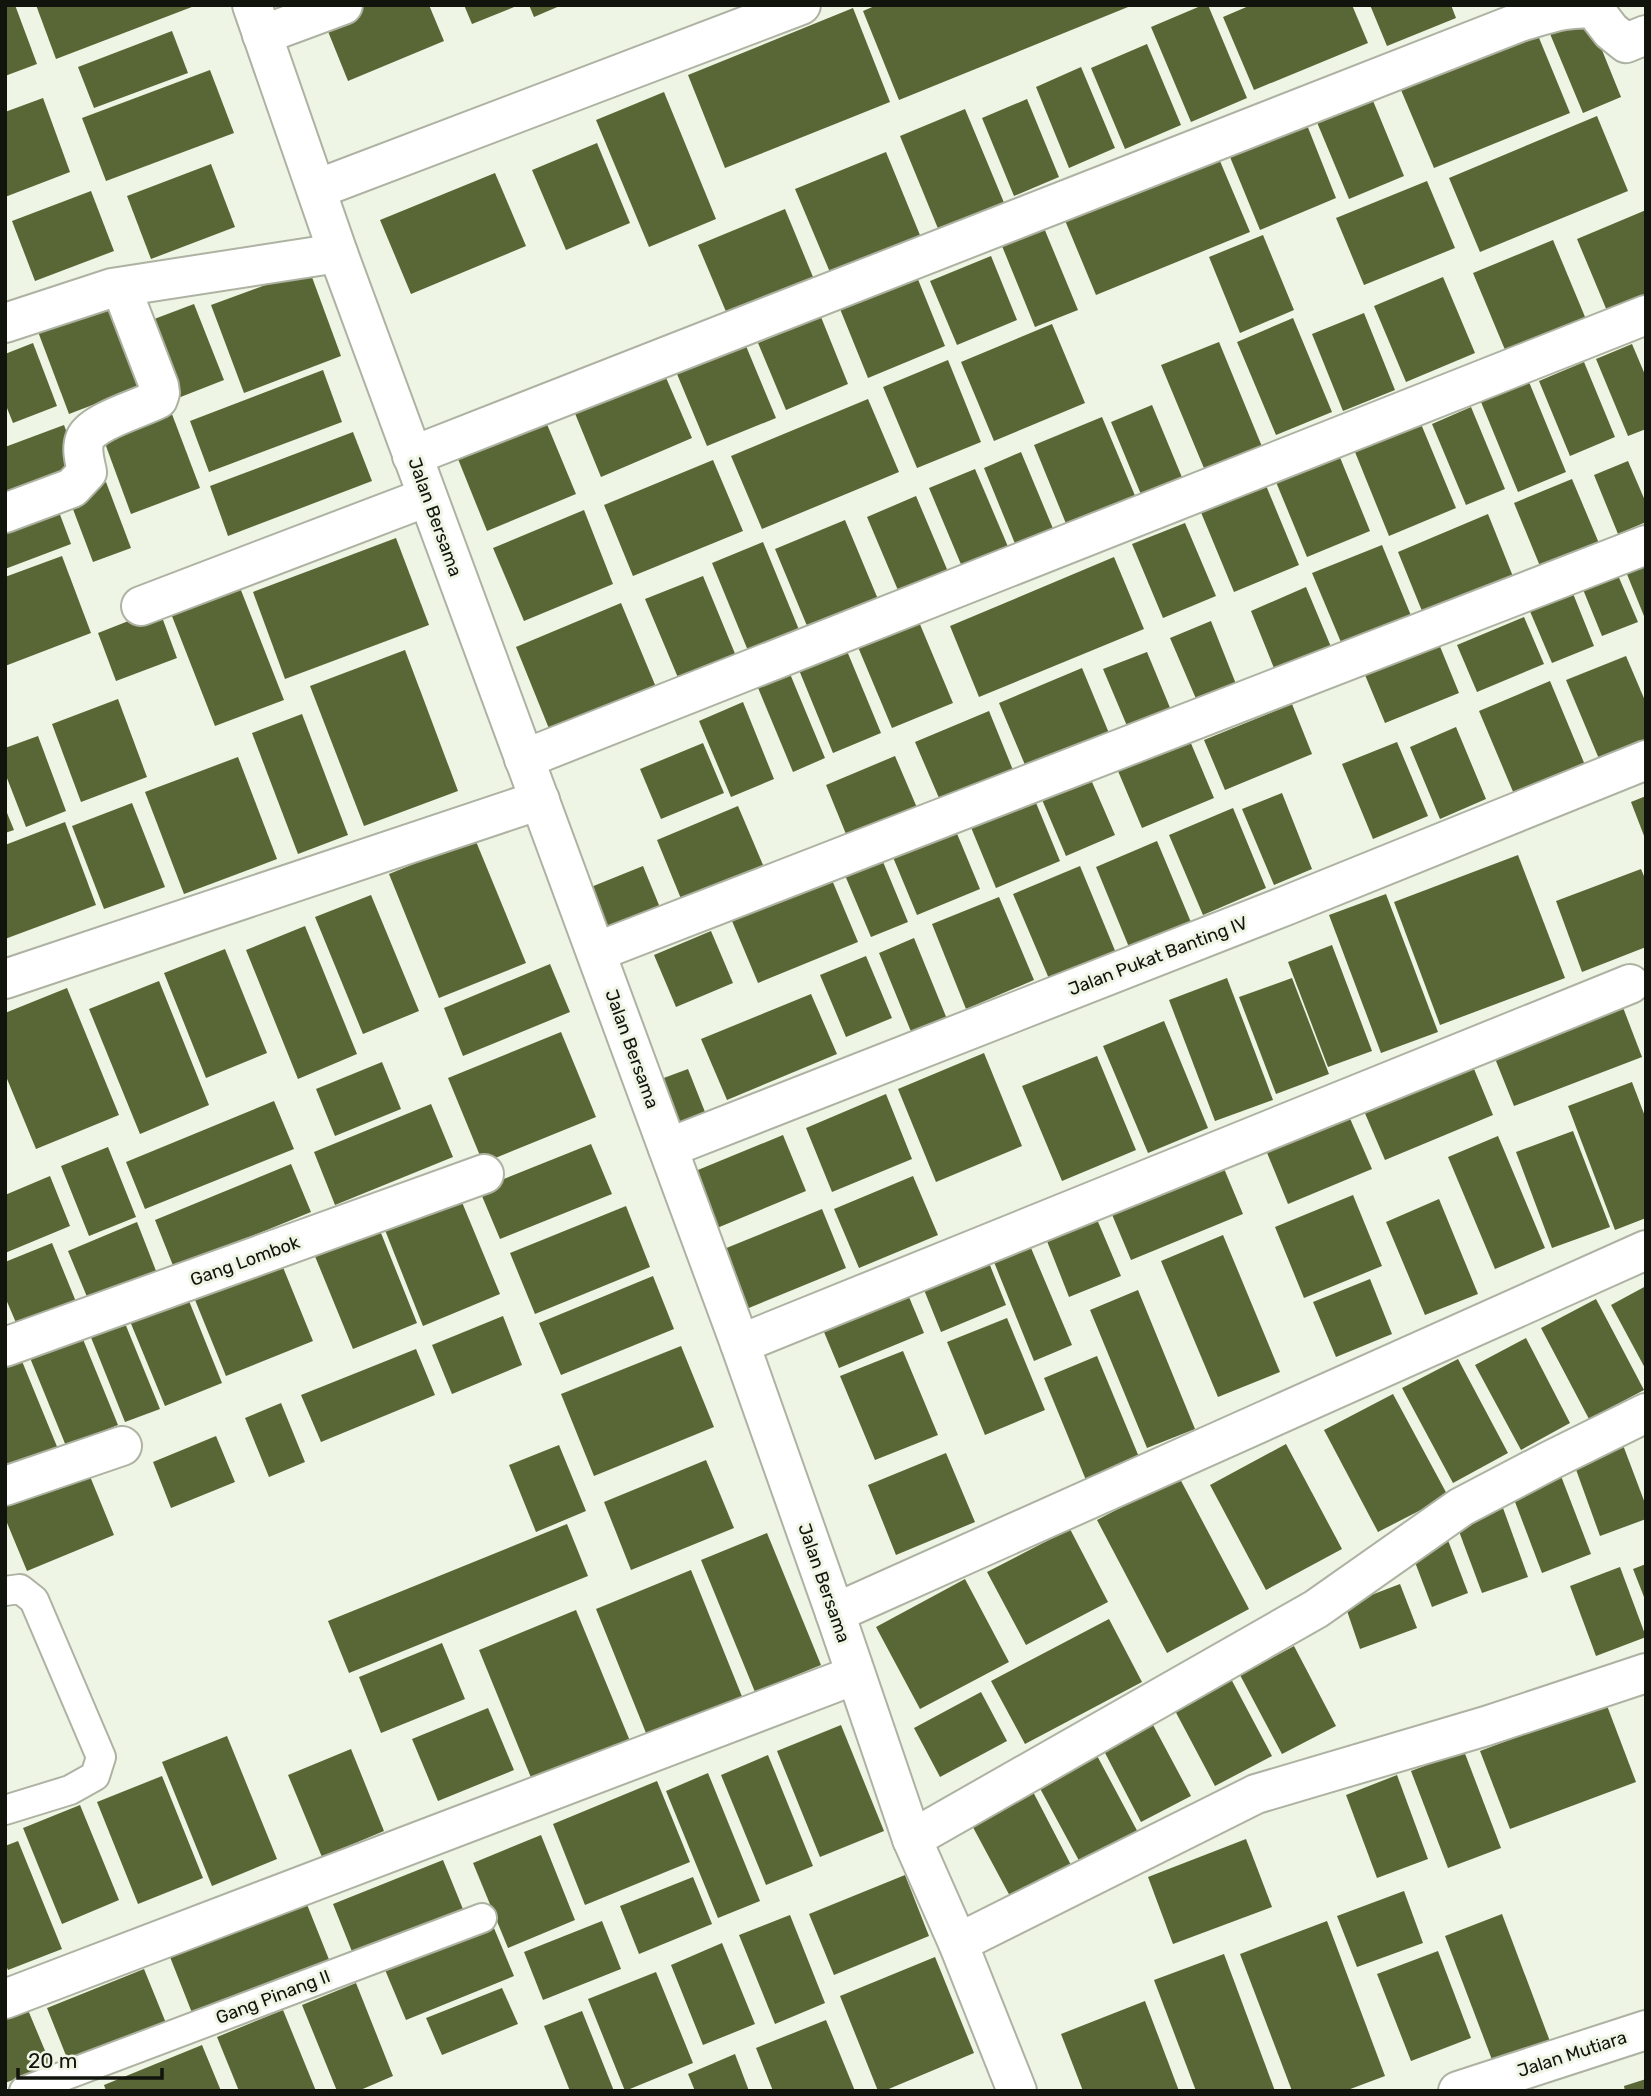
<svg xmlns="http://www.w3.org/2000/svg" width="1651" height="2096" font-family="Rubik,sans-serif">
  <rect width="100%" height="100%" fill="#eff5e4"/>
  <g fill="#596635">
    <polygon points="5,5 15,5 37,64 5,76"/>
    <polygon points="36,5 197,5 56,59"/>
    <polygon points="368,5 429,5 444,41 348,81 325,24"/>
    <polygon points="464,5 519,5 472,24"/>
    <polygon points="529,5 562,5 534,17"/>
    <polygon points="877,5 1133,5 899,100 863,11"/>
    <polygon points="1203,5 1208,5 1247,98 1191,122 1151,27"/>
    <polygon points="1251,5 1352,5 1368,43 1254,90 1223,17"/>
    <polygon points="1370,5 1451,5 1456,18 1387,46"/>
    <polygon points="853,8 890,102 725,168 688,75"/>
    <polygon points="1587,13 1621,97 1583,113 1548,29"/>
    <polygon points="172,31 188,73 94,108 78,67"/>
    <polygon points="1537,33 1570,113 1434,168 1401,90"/>
    <polygon points="1147,44 1181,125 1125,149 1091,68"/>
    <polygon points="1081,67 1115,148 1069,168 1036,87"/>
    <polygon points="210,70 234,133 106,181 82,118"/>
    <polygon points="664,92 716,219 649,247 596,120"/>
    <polygon points="1371,96 1404,176 1349,199 1316,120"/>
    <polygon points="43,98 70,172 5,197 5,112"/>
    <polygon points="1027,99 1059,177 1014,196 982,118"/>
    <polygon points="965,109 1005,205 939,231 900,136"/>
    <polygon points="1597,116 1628,191 1480,252 1449,178"/>
    <polygon points="1307,125 1336,198 1260,230 1230,157"/>
    <polygon points="597,143 630,223 566,250 532,170"/>
    <polygon points="886,152 922,240 832,277 795,189"/>
    <polygon points="1217,154 1250,232 1096,295 1064,218"/>
    <polygon points="211,164 235,227 151,259 127,196"/>
    <polygon points="495,173 526,246 411,294 380,220"/>
    <polygon points="1427,181 1455,248 1364,285 1336,218"/>
    <polygon points="91,191 114,251 35,281 12,221"/>
    <polygon points="785,209 813,277 727,314 698,245"/>
    <polygon points="1646,210 1646,303 1610,318 1577,239"/>
    <polygon points="1044,228 1078,310 1035,327 1002,246"/>
    <polygon points="1263,235 1294,310 1240,333 1209,257"/>
    <polygon points="1553,240 1588,324 1508,357 1473,273"/>
    <polygon points="991,256 1017,320 957,345 930,281"/>
    <polygon points="309,269 341,356 244,393 211,305"/>
    <polygon points="915,272 945,346 868,378 838,304"/>
    <polygon points="1443,277 1475,353 1406,382 1374,306"/>
    <polygon points="117,298 150,383 69,414 37,329"/>
    <polygon points="194,304 224,380 178,398 149,321"/>
    <polygon points="1364,313 1395,390 1343,411 1312,334"/>
    <polygon points="821,317 848,384 786,410 758,343"/>
    <polygon points="1293,318 1332,412 1276,435 1237,342"/>
    <polygon points="1052,324 1085,403 994,441 961,362"/>
    <polygon points="1219,342 1263,449 1206,473 1161,365"/>
    <polygon points="33,343 57,406 13,423 5,403 5,354"/>
    <polygon points="1632,344 1646,377 1646,429 1628,436 1596,359"/>
    <polygon points="746,346 776,418 707,446 677,374"/>
    <polygon points="948,360 981,442 917,468 883,387"/>
    <polygon points="1584,362 1615,437 1570,456 1539,381"/>
    <polygon points="323,370 342,422 209,472 190,421"/>
    <polygon points="664,373 692,438 601,477 574,411"/>
    <polygon points="1529,382 1566,472 1518,492 1481,402"/>
    <polygon points="868,399 899,472 762,529 731,456"/>
    <polygon points="167,401 200,488 131,514 99,427"/>
    <polygon points="1152,405 1186,487 1145,504 1111,422"/>
    <polygon points="1471,407 1505,489 1466,505 1432,424"/>
    <polygon points="544,417 576,494 487,531 456,454"/>
    <polygon points="1102,417 1136,498 1067,526 1034,445"/>
    <polygon points="1421,424 1456,508 1389,536 1355,452"/>
    <polygon points="64,425 82,473 5,502 5,447"/>
    <polygon points="353,432 372,481 228,536 210,486"/>
    <polygon points="1021,452 1054,531 1016,546 984,468"/>
    <polygon points="1339,455 1370,531 1307,557 1276,482"/>
    <polygon points="713,460 743,531 633,576 604,505"/>
    <polygon points="1628,461 1646,503 1646,522 1618,534 1594,475"/>
    <polygon points="975,469 1009,549 963,569 929,488"/>
    <polygon points="1572,479 1601,548 1542,571 1514,503"/>
    <polygon points="106,482 131,548 93,562 68,496"/>
    <polygon points="1265,483 1299,565 1234,592 1200,510"/>
    <polygon points="916,496 949,574 900,595 867,517"/>
    <polygon points="56,504 71,544 5,569 5,523"/>
    <polygon points="584,510 613,584 524,621 493,548"/>
    <polygon points="1488,514 1514,579 1424,616 1398,552"/>
    <polygon points="845,520 880,604 810,633 775,549"/>
    <polygon points="1185,523 1216,596 1163,618 1132,544"/>
    <polygon points="396,538 429,625 285,679 253,592"/>
    <polygon points="763,542 802,637 751,658 712,563"/>
    <polygon points="1382,545 1412,618 1343,647 1312,573"/>
    <polygon points="1646,553 1646,615 1644,616 1622,562"/>
    <polygon points="62,556 91,633 5,666 5,577"/>
    <polygon points="1114,557 1144,629 979,697 950,626"/>
    <polygon points="1617,573 1638,622 1602,636 1582,587"/>
    <polygon points="703,576 736,656 679,680 645,599"/>
    <polygon points="237,580 284,700 215,726 168,606"/>
    <polygon points="1306,587 1334,654 1278,678 1251,611"/>
    <polygon points="1572,591 1594,646 1552,663 1529,609"/>
    <polygon points="621,603 658,692 552,736 516,647"/>
    <polygon points="159,609 177,658 116,681 98,633"/>
    <polygon points="1524,617 1544,664 1477,692 1457,645"/>
    <polygon points="1211,621 1236,684 1197,701 1170,638"/>
    <polygon points="919,622 953,703 892,728 858,647"/>
    <polygon points="1439,644 1459,693 1385,723 1365,675"/>
    <polygon points="405,650 458,791 364,826 310,686"/>
    <polygon points="847,651 881,733 833,753 799,670"/>
    <polygon points="1147,652 1173,715 1130,733 1103,669"/>
    <polygon points="1626,656 1646,703 1646,748 1602,766 1566,680"/>
    <polygon points="1082,668 1111,738 1028,772 999,703"/>
    <polygon points="788,669 825,758 793,772 756,683"/>
    <polygon points="1550,681 1585,765 1514,794 1479,711"/>
    <polygon points="118,699 147,777 81,802 52,724"/>
    <polygon points="743,702 774,779 731,797 699,721"/>
    <polygon points="1292,704 1312,754 1225,790 1204,740"/>
    <polygon points="989,711 1015,775 942,805 915,742"/>
    <polygon points="302,714 348,835 298,854 252,733"/>
    <polygon points="1456,727 1486,799 1440,819 1410,747"/>
    <polygon points="38,736 66,811 26,827 5,773 5,748"/>
    <polygon points="1190,741 1214,798 1142,828 1118,771"/>
    <polygon points="1397,742 1428,816 1373,839 1342,764"/>
    <polygon points="703,743 724,793 661,819 640,769"/>
    <polygon points="895,756 918,810 848,839 826,785"/>
    <polygon points="238,757 277,859 184,894 145,792"/>
    <polygon points="1089,775 1115,835 1066,856 1040,795"/>
    <polygon points="1282,793 1312,869 1274,885 1242,809"/>
    <polygon points="1646,796 1646,841 1631,802"/>
    <polygon points="1034,798 1060,861 996,888 970,825"/>
    <polygon points="132,803 165,887 104,909 72,826"/>
    <polygon points="738,806 766,872 684,906 657,840"/>
    <polygon points="5,808 14,830 5,833"/>
    <polygon points="1233,808 1266,888 1203,915 1169,835"/>
    <polygon points="65,822 96,905 5,939 5,845"/>
    <polygon points="953,824 980,889 917,915 890,850"/>
    <polygon points="475,839 526,963 439,998 389,874"/>
    <polygon points="1157,841 1193,927 1131,952 1096,867"/>
    <polygon points="1518,855 1565,978 1440,1025 1394,902"/>
    <polygon points="881,857 908,922 871,937 844,873"/>
    <polygon points="643,866 661,910 610,931 591,887"/>
    <polygon points="1080,866 1116,953 1050,981 1013,894"/>
    <polygon points="1641,869 1646,881 1646,947 1582,972 1556,901"/>
    <polygon points="832,880 858,942 758,983 732,921"/>
    <polygon points="1386,894 1438,1032 1381,1053 1329,915"/>
    <polygon points="371,895 419,1011 363,1034 315,917"/>
    <polygon points="999,897 1034,980 966,1009 932,924"/>
    <polygon points="305,926 357,1054 298,1079 246,950"/>
    <polygon points="711,931 733,983 676,1007 654,955"/>
    <polygon points="914,938 947,1019 912,1034 879,953"/>
    <polygon points="1332,945 1372,1051 1328,1067 1288,962"/>
    <polygon points="225,949 267,1053 206,1078 164,973"/>
    <polygon points="866,956 892,1018 846,1037 820,975"/>
    <polygon points="550,964 570,1012 463,1056 444,1008"/>
    <polygon points="1227,978 1273,1100 1215,1121 1169,1000"/>
    <polygon points="1292,978 1329,1074 1276,1094 1239,997"/>
    <polygon points="159,981 209,1105 140,1134 89,1009"/>
    <polygon points="67,988 119,1115 36,1149 5,1074 5,1013"/>
    <polygon points="811,994 837,1054 727,1100 701,1039"/>
    <polygon points="1619,997 1642,1057 1514,1106 1490,1046"/>
    <polygon points="1164,1021 1208,1128 1148,1153 1103,1046"/>
    <polygon points="561,1032 596,1117 483,1163 448,1078"/>
    <polygon points="1467,1052 1493,1115 1385,1160 1358,1097"/>
    <polygon points="984,1053 1022,1146 936,1182 898,1089"/>
    <polygon points="1097,1056 1136,1150 1062,1181 1022,1086"/>
    <polygon points="382,1062 401,1109 335,1136 316,1089"/>
    <polygon points="688,1069 707,1117 681,1129 661,1079"/>
    <polygon points="1632,1082 1646,1119 1646,1218 1615,1230 1568,1106"/>
    <polygon points="886,1094 912,1159 832,1192 806,1128"/>
    <polygon points="274,1101 294,1149 145,1209 126,1162"/>
    <polygon points="431,1104 453,1157 335,1205 314,1152"/>
    <polygon points="1345,1107 1372,1169 1288,1204 1261,1138"/>
    <polygon points="1573,1131 1610,1227 1552,1248 1516,1152"/>
    <polygon points="783,1135 806,1191 717,1228 693,1172"/>
    <polygon points="1498,1136 1545,1248 1495,1269 1448,1157"/>
    <polygon points="591,1144 612,1194 500,1239 479,1189"/>
    <polygon points="108,1147 136,1217 89,1236 61,1166"/>
    <polygon points="1220,1159 1243,1214 1131,1260 1108,1205"/>
    <polygon points="291,1164 311,1212 174,1268 155,1220"/>
    <polygon points="50,1176 70,1226 5,1253 5,1195"/>
    <polygon points="913,1176 938,1235 859,1268 834,1209"/>
    <polygon points="459,1195 500,1294 423,1326 383,1225"/>
    <polygon points="1353,1195 1382,1266 1304,1298 1275,1227"/>
    <polygon points="1439,1199 1478,1294 1425,1315 1386,1222"/>
    <polygon points="626,1206 650,1267 535,1314 510,1253"/>
    <polygon points="822,1209 846,1268 744,1310 719,1251"/>
    <polygon points="1093,1210 1121,1276 1069,1297 1043,1231"/>
    <polygon points="137,1222 158,1276 90,1304 68,1251"/>
    <polygon points="377,1223 417,1323 353,1349 312,1249"/>
    <polygon points="1223,1235 1280,1372 1218,1397 1161,1261"/>
    <polygon points="52,1243 79,1309 20,1332 5,1297 5,1262"/>
    <polygon points="983,1248 1006,1305 941,1332 918,1275"/>
    <polygon points="1031,1248 1072,1345 1034,1361 994,1262"/>
    <polygon points="278,1255 313,1341 226,1376 191,1290"/>
    <polygon points="653,1276 674,1329 561,1375 539,1323"/>
    <polygon points="1370,1279 1392,1334 1336,1357 1313,1302"/>
    <polygon points="904,1285 924,1333 839,1368 819,1320"/>
    <polygon points="1646,1286 1646,1370 1611,1305"/>
    <polygon points="1138,1290 1195,1429 1147,1448 1090,1310"/>
    <polygon points="185,1291 222,1383 165,1406 127,1314"/>
    <polygon points="1596,1299 1644,1390 1589,1419 1541,1328"/>
    <polygon points="120,1311 160,1409 125,1422 86,1325"/>
    <polygon points="503,1316 522,1365 452,1394 432,1345"/>
    <polygon points="1007,1318 1045,1410 985,1435 947,1342"/>
    <polygon points="80,1332 118,1425 66,1446 28,1353"/>
    <polygon points="1526,1338 1570,1423 1521,1450 1475,1365"/>
    <polygon points="681,1346 714,1427 594,1476 561,1394"/>
    <polygon points="17,1349 58,1449 5,1471 5,1354"/>
    <polygon points="416,1349 435,1395 321,1442 301,1395"/>
    <polygon points="903,1351 938,1435 875,1460 840,1376"/>
    <polygon points="1097,1356 1139,1457 1086,1480 1044,1378"/>
    <polygon points="1458,1359 1508,1453 1453,1483 1402,1388"/>
    <polygon points="1393,1394 1448,1496 1378,1532 1324,1430"/>
    <polygon points="281,1403 305,1462 269,1477 245,1418"/>
    <polygon points="216,1436 235,1482 171,1508 153,1462"/>
    <polygon points="1286,1444 1342,1549 1266,1590 1210,1485"/>
    <polygon points="559,1445 586,1511 536,1532 509,1465"/>
    <polygon points="1623,1445 1646,1506 1646,1519 1600,1536 1574,1464"/>
    <polygon points="946,1453 975,1522 896,1555 868,1485"/>
    <polygon points="706,1460 734,1528 631,1570 604,1502"/>
    <polygon points="87,1469 114,1535 27,1571 5,1518 5,1503"/>
    <polygon points="1561,1476 1591,1554 1542,1573 1512,1494"/>
    <polygon points="1179,1477 1249,1609 1167,1653 1097,1520"/>
    <polygon points="1503,1508 1528,1577 1482,1593 1457,1526"/>
    <polygon points="567,1524 588,1576 349,1673 328,1621"/>
    <polygon points="1070,1529 1108,1602 1026,1645 987,1572"/>
    <polygon points="767,1533 821,1665 755,1692 701,1560"/>
    <polygon points="1446,1535 1468,1593 1432,1607 1410,1549"/>
    <polygon points="1646,1564 1646,1602 1633,1569"/>
    <polygon points="1620,1567 1646,1637 1596,1656 1570,1586"/>
    <polygon points="691,1570 743,1699 648,1738 596,1609"/>
    <polygon points="965,1579 1009,1662 920,1709 876,1627"/>
    <polygon points="1400,1584 1417,1628 1360,1649 1345,1605"/>
    <polygon points="576,1610 630,1741 532,1780 479,1650"/>
    <polygon points="1109,1619 1142,1682 1025,1744 991,1681"/>
    <polygon points="442,1643 465,1699 381,1733 359,1677"/>
    <polygon points="1294,1646 1336,1726 1282,1754 1240,1675"/>
    <polygon points="1230,1677 1272,1756 1215,1786 1173,1707"/>
    <polygon points="981,1692 1007,1741 940,1777 914,1728"/>
    <polygon points="1606,1703 1636,1782 1510,1829 1480,1751"/>
    <polygon points="488,1708 514,1770 438,1801 412,1739"/>
    <polygon points="1152,1723 1191,1796 1141,1822 1103,1749"/>
    <polygon points="841,1725 884,1831 820,1857 777,1751"/>
    <polygon points="227,1736 277,1859 212,1886 162,1762"/>
    <polygon points="351,1749 384,1831 322,1857 288,1775"/>
    <polygon points="1094,1750 1141,1838 1083,1868 1036,1781"/>
    <polygon points="1464,1751 1501,1848 1448,1868 1411,1771"/>
    <polygon points="768,1755 813,1866 766,1885 721,1775"/>
    <polygon points="708,1773 760,1901 718,1918 666,1791"/>
    <polygon points="1397,1775 1428,1859 1377,1878 1346,1795"/>
    <polygon points="162,1776 203,1878 138,1904 97,1802"/>
    <polygon points="657,1781 690,1862 585,1905 553,1824"/>
    <polygon points="1030,1786 1071,1865 1011,1898 968,1818"/>
    <polygon points="80,1805 119,1900 62,1924 23,1828"/>
    <polygon points="541,1835 575,1920 508,1948 473,1863"/>
    <polygon points="1246,1839 1272,1907 1173,1944 1148,1877"/>
    <polygon points="18,1841 62,1949 8,1970 5,1963 5,1846"/>
    <polygon points="443,1860 467,1919 357,1964 333,1904"/>
    <polygon points="905,1875 929,1936 834,1975 809,1914"/>
    <polygon points="693,1877 712,1924 639,1954 620,1906"/>
    <polygon points="1404,1891 1423,1943 1357,1967 1337,1916"/>
    <polygon points="306,1902 332,1967 196,2023 170,1957"/>
    <polygon points="1502,1914 1551,2044 1494,2065 1445,1936"/>
    <polygon points="790,1915 825,2003 775,2024 739,1935"/>
    <polygon points="491,1921 514,1976 406,2020 383,1965"/>
    <polygon points="602,1921 621,1969 543,2000 524,1952"/>
    <polygon points="1327,1921 1385,2076 1345,2091 1292,2091 1240,1954"/>
    <polygon points="722,1943 755,2024 703,2045 671,1965"/>
    <polygon points="1438,1951 1471,2038 1411,2061 1377,1974"/>
    <polygon points="1224,1954 1275,2091 1196,2091 1154,1980"/>
    <polygon points="935,1957 974,2053 884,2091 878,2091 840,1996"/>
    <polygon points="144,1969 168,2028 71,2068 47,2008"/>
    <polygon points="656,1972 693,2063 625,2091 588,1999"/>
    <polygon points="356,1983 393,2076 358,2091 337,2091 302,2005"/>
    <polygon points="502,1988 518,2024 442,2055 426,2018"/>
    <polygon points="1145,2001 1179,2091 1083,2091 1061,2034"/>
    <polygon points="28,2010 51,2065 5,2083 5,2019"/>
    <polygon points="283,2010 316,2091 239,2091 217,2037"/>
    <polygon points="582,2011 614,2091 570,2091 544,2026"/>
    <polygon points="826,2020 855,2091 773,2091 756,2048"/>
    <polygon points="202,2045 221,2091 106,2091 104,2085"/>
    <polygon points="735,2054 749,2091 695,2091 688,2074"/>
    <polygon points="1646,2079 1646,2091 1625,2091 1624,2086"/>
  </g>
  <g fill="none" stroke-linecap="round" stroke-linejoin="round">
    <defs>
      <g id="lane">
        <polyline points="5,1591 20,1589 34,1600 101,1757 95,1776 70,1790 5,1810"/>
        <polyline points="24,2091 482,1918"/>
      </g>
      <g id="street">
        <polyline points="252,5 338,253 740,1344 835,1613 912,1839 958,1943 1017,2091"/>
        <polyline points="262,35 343,5"/>
        <polyline points="317,189 801,5"/>
        <polyline points="5,323 112,288 338,253"/>
        <path d="M 412,456 L 1520,22 C 1545,15 1567,6 1594,9 L 1611,31 L 1626,43 L 1646,35"/>
        <path d="M 5,513 L 72,488 L 87,472 C 85,462 81,449 85,439 C 91,422 141,408 158,399 L 160,393 L 159,386 L 121,287"/>
        <polyline points="141,606 427,497"/>
        <polyline points="524,759 1646,315"/>
        <polyline points="596,952 1646,545"/>
        <polyline points="5,979 540,800"/>
        <polyline points="668,1148 1285,906 1646,760"/>
        <polyline points="740,1344 1630,984"/>
        <polyline points="5,1347 484,1174"/>
        <polyline points="5,1486 122,1446"/>
        <polyline points="835,1613 1646,1250"/>
        <polyline points="912,1839 1316,1609 1461,1507 1551,1460 1646,1413"/>
        <polyline points="958,1943 1256,1794 1486,1726 1646,1673"/>
        <polyline points="5,1999 855,1675"/>
        <polyline points="1458,2091 1646,2030"/>
      </g>
    </defs>
    <use href="#lane" stroke="#adb2a2" stroke-width="32"/>
    <use href="#street" stroke="#adb2a2" stroke-width="42"/>
    <use href="#lane" stroke="#fff" stroke-width="28"/>
    <use href="#street" stroke="#fff" stroke-width="38"/>
  </g>
  <g text-anchor="middle" stroke-width="6" stroke-linejoin="round" paint-order="stroke">
    <g font-size="18" fill="#11130d" stroke="#eff5e4">
      <text transform="translate(435 517) rotate(70)" y="6">Jalan Bersama</text>
      <text transform="translate(1158 956) rotate(-21)" y="6">Jalan Pukat Banting IV</text>
      <text transform="translate(632 1049) rotate(70)" y="6">Jalan Bersama</text>
      <text transform="translate(245 1261) rotate(-20)" y="6">Gang Lombok</text>
      <text transform="translate(824 1583) rotate(71)" y="6">Jalan Bersama</text>
      <text transform="translate(273 1997) rotate(-21)" y="6">Gang Pinang II</text>
      <text transform="translate(1572 2054) rotate(-18)" y="6">Jalan Mutiara</text>
    </g>
  </g>
  <rect width="1651" height="2096" fill="none" stroke="#11130d" stroke-width="14"/>
  <path d="M18 2068v10h144v-10" fill="none" stroke="#11130d" stroke-width="3.5"/>
  <text x="28" y="2068" font-size="21" fill="#11130d" stroke="#eff5e4" stroke-width="5" paint-order="stroke">20 m</text>
</svg>
